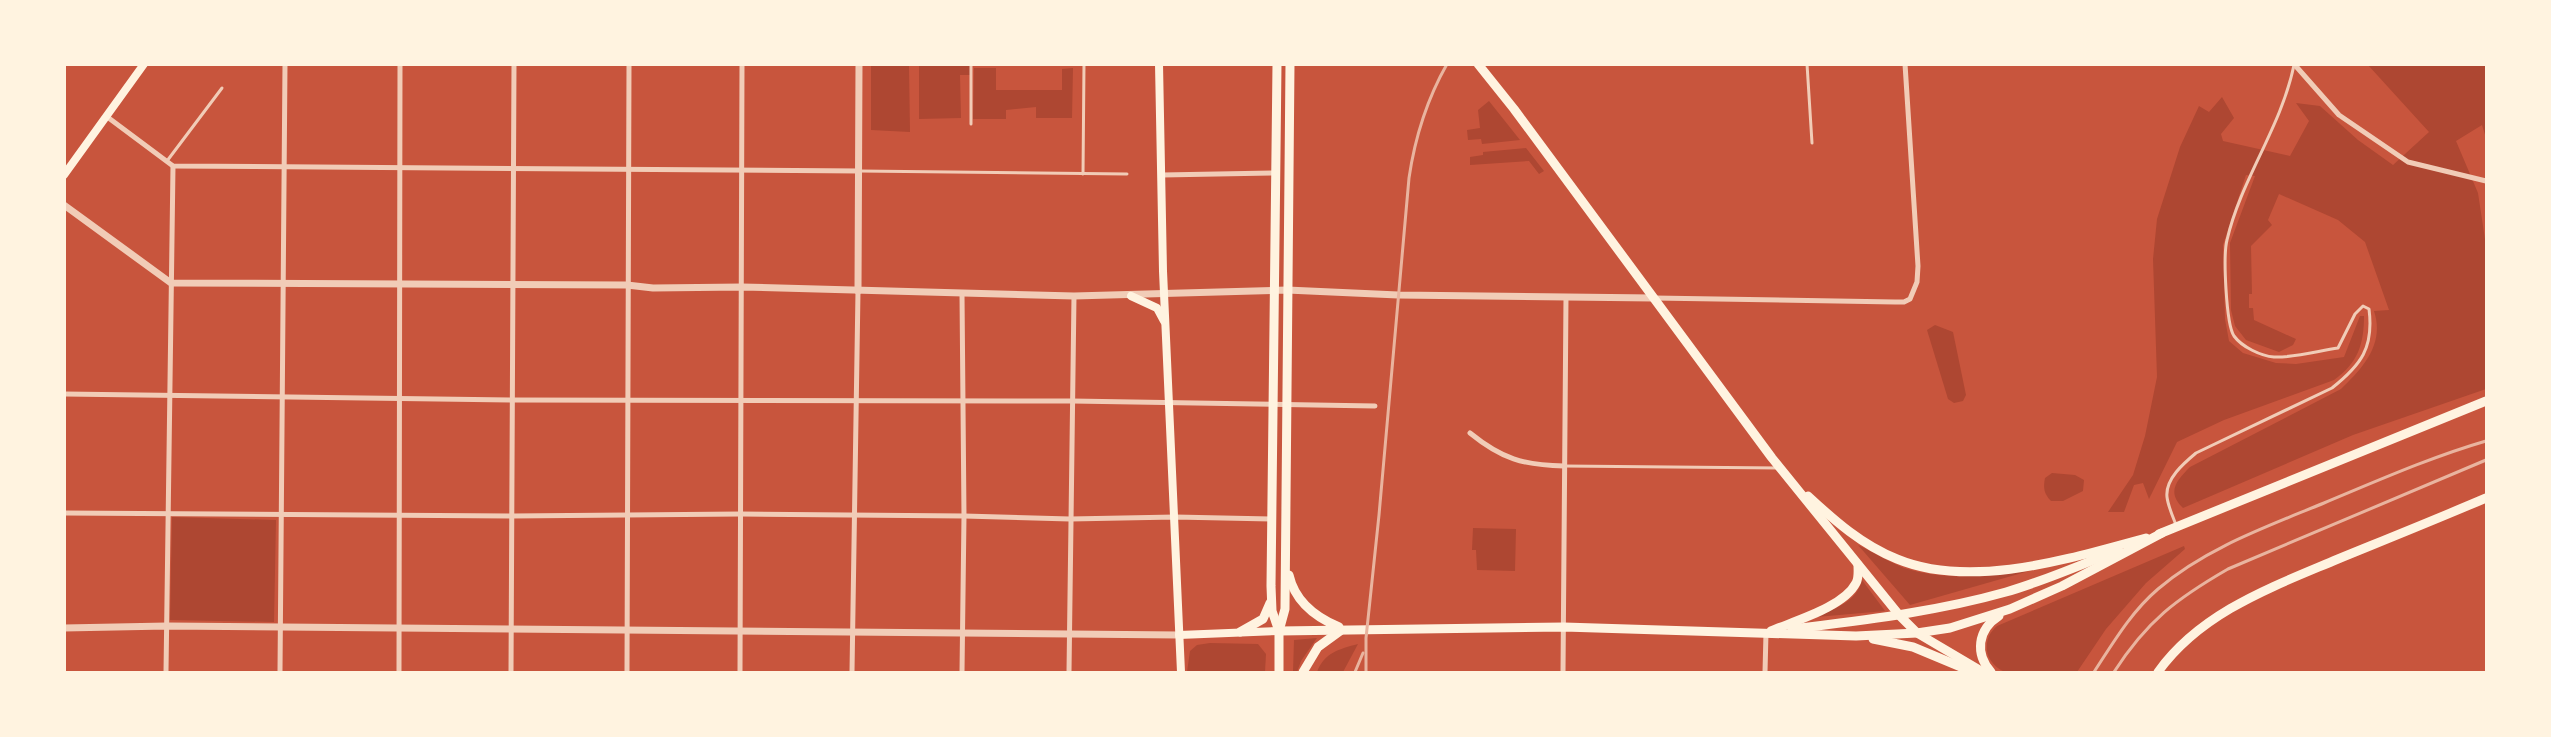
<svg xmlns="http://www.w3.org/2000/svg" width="2551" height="737" font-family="'Fira Sans',sans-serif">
  <rect width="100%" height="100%" fill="#c8553d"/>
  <g fill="#ae4732">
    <polygon points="871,65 909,65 910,132 871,130"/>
    <polygon points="919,65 971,65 971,75 960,75 961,118 919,119"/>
    <path d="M 2368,65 L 2486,65 L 2486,138 L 2482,125 L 2456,141 L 2478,193 L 2486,246 L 2486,389 L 2353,435 L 2183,508 C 2166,492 2177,480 2190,467 L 2341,389 C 2363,368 2385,344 2374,311 L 2389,310 L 2365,242 L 2338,220 L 2279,194 L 2268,220 L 2272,225 L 2251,246 L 2252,294 L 2249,294 L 2249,308 L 2253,308 L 2254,320 L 2296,339 L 2293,345 L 2279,352 L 2246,340 L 2235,326 L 2231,310 L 2230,243 L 2255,176 L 2246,175 L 2223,245 L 2225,319 L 2229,341 L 2243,353 L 2276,363 L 2296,364 L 2344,357 L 2360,316 L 2364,316 C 2364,344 2358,363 2334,380 L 2224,420 L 2177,442 L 2149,499 L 2143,483 L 2134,485 L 2124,512 L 2108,512 L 2133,475 L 2145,436 L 2157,377 L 2153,259 L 2157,219 L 2180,147 L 2199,106 L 2209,112 L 2222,97 L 2234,118 L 2221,134 L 2223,141 L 2290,156 L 2309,121 L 2296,103 L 2320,106 L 2358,140 L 2393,165 L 2429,132 Z"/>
    <polygon points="974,68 996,68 996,90 1062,90 1062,69 1073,68 1072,118 1036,118 1036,107 1006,110 1006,119 973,119"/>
    <polygon points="1489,101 1520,140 1482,144 1481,139 1468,140 1467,130 1480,128 1478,110"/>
    <polygon points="1526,148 1544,171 1539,174 1529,161 1470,165 1470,157 1483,155 1483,152"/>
    <polygon points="1935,325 1953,332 1966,395 1963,401 1954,403 1948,399 1927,330"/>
    <path d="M 2052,473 L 2075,475 L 2084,480 L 2083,491 L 2063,501 L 2051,501 C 2044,494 2043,488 2045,478 Z"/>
    <polygon points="172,517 276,520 274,622 170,620"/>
    <polygon points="1473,528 1516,529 1515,571 1477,570 1476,550 1472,550"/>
    <path d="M 1858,545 C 1873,552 1889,562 1904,568 C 1945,581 1987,576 2029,571 L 1910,605 Z"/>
    <path d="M 2184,546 L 2185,549 L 2146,583 L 2106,629 L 2077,672 C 2064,673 2014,676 2005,672 C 1997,669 1988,660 1987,651 C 1986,640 1989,633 1997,626 Z"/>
    <path d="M 1862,580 L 1885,611 L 1816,617 C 1835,608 1857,602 1862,580 Z"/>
    <polygon points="1317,638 1301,661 1297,672 1293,672 1294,640"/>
    <polygon points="1210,643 1258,644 1266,654 1265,672 1187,672 1190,651 1197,645"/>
    <path d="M 1358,644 L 1343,672 L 1317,672 C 1324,653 1339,649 1358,644 Z"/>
  </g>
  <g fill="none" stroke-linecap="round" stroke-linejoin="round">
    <g stroke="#f1ccb7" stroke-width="3">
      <polyline points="1807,64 1812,143"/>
      <polyline points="971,124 971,64"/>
      <polyline points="167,161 222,88"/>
      <polyline points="860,171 1127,174"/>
      <polyline points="1083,174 1084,64"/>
      <polyline points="1564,466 1779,468"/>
      <path d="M 2176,525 C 2173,517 2168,506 2167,497 C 2165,479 2184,463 2196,453 L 2332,388 C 2361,365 2374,348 2369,309 L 2363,306 L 2355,314 L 2338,348 C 2318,351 2294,358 2274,357 C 2261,356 2242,347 2234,336 C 2226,324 2223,255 2227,240 C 2241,179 2281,128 2294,65"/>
    </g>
    <g stroke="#f1ccb7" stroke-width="5">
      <polyline points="2294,64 2339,115 2408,162 2486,181"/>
      <polyline points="106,116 173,166 860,171"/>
      <polyline points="1162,175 1276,173"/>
      <polyline points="962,294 964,516 962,672"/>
      <polyline points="1654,298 1895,302 1904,302 1910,299 1917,282 1918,266 1905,64"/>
      <polyline points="64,394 512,400 1072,401 1375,406"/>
      <path d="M 1470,433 C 1502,459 1523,465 1564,466"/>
      <polyline points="64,513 512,516 741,514 964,516 1070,519 1175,517 1271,519"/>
      <polyline points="166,672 173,166"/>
      <polyline points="280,672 285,64"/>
      <polyline points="399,672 400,64"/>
      <polyline points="511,672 514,64"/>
      <polyline points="627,672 629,64"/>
      <polyline points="740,672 742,64"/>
      <polyline points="852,672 858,291"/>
      <polyline points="1069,672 1074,296"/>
      <polyline points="1563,672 1566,297"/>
      <polyline points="1765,672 1766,633"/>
    </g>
    <g stroke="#f1ccb7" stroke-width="7">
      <polyline points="64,205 171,283 627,285 653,288 742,287 1074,296 1287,290 1398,295 1653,298"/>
      <polyline points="858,291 859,64"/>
      <polyline points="64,628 167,626 1179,635"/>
    </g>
    <g stroke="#fff3e0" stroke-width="8">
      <polyline points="1159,64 1163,271 1181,672"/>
      <polyline points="64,175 144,64"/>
      <polyline points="1131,296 1157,308 1164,321"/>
      <polyline points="1179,635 1279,631"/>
    </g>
    <g stroke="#fff3e0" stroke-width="9">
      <polyline points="1277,64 1271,586 1272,611 1279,631"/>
      <polyline points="1478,64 1514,109 1772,458 1900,616 1917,633 1983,672"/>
      <path d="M 1808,496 C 1835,521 1862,545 1897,559 C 1972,590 2071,558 2146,538"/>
      <polyline points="2159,534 2486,401"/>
      <path d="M 1289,575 C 1295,602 1315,617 1339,627"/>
      <path d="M 1792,629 C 1864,620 1935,612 2006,592 C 2044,581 2081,565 2118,550"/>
      <polyline points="1279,631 1564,627 1856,636 1917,633 1950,628 2010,609 2062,586 2162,533"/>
      <path d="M 1771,631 C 1794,621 1844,607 1856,583 C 1859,578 1858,571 1858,565"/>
      <polyline points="1240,632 1263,619 1270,603"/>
      <polyline points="1873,639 1913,647 1973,672"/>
      <polyline points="1279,672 1279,631 1285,609 1290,64"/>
      <polyline points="1303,672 1318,647 1340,631"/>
      <path d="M 1991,672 C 1975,654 1977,630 1999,616"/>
      <path d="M 2158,672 C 2201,612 2272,587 2338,559 C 2387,539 2437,519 2486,498"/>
    </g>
    <g stroke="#e9b49f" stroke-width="3">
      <polyline points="1355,672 1363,653"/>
      <path d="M 1366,672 L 1366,638 L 1379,515 L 1409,178 C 1415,137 1426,101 1447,64"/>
      <path d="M 2094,672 C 2113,643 2131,612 2158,589 C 2206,548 2266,527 2324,503 C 2377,481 2431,457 2486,441"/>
      <path d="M 2114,672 C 2147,621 2176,599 2228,569 L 2486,460"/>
    </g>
  </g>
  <rect width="2551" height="737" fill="none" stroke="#fff3e0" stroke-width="132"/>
</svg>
